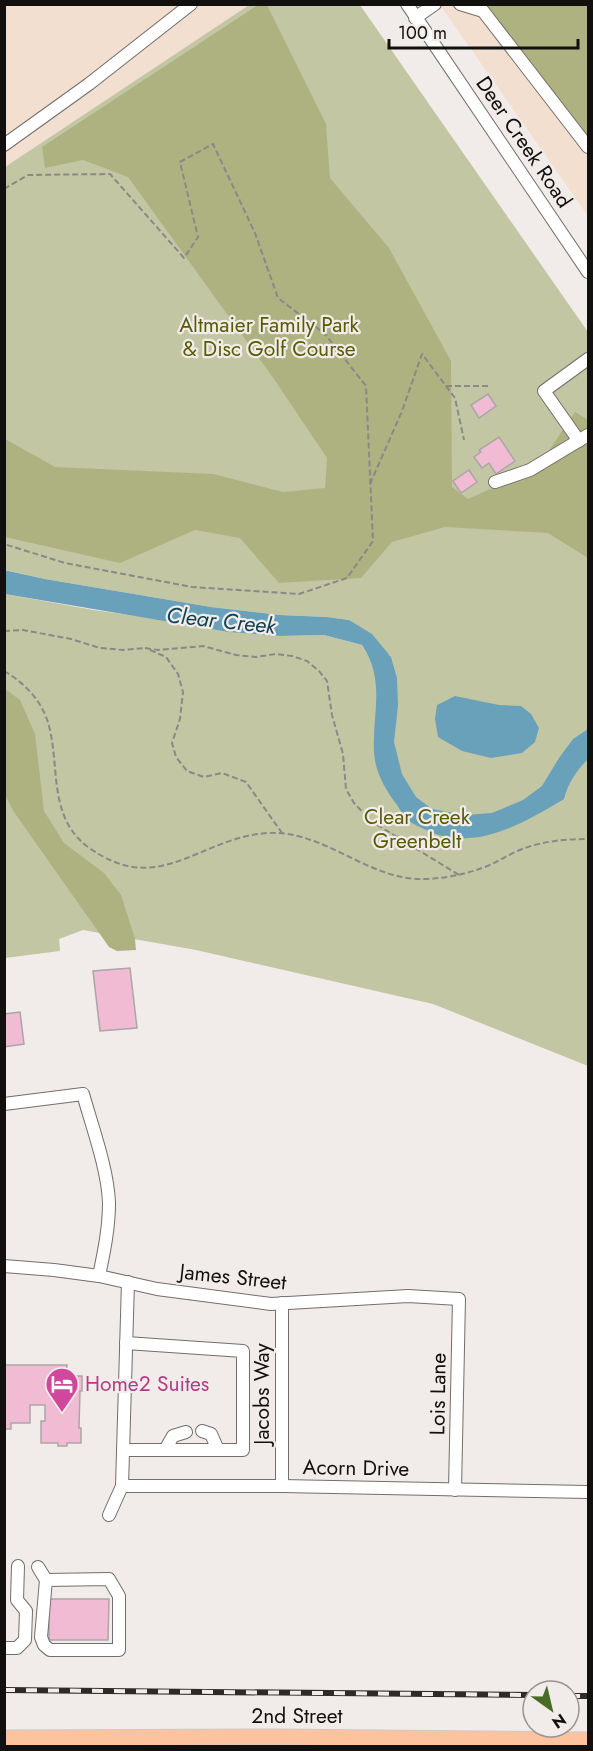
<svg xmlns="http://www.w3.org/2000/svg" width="593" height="1751" font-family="Jost,sans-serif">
  <rect width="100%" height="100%" fill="#f1ece9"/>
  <g fill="#f3dfd0">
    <polygon points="5,5 249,5 5,167"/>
    <polygon points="440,5 588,5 588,216"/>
  </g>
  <polygon fill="#c3c6a3" points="249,5 360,5 588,332 588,1066 433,1004 196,950 83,930 59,939 60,951 5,958 5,594 94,610 280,636 324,635 362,645 373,664 391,656 349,620 327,617 280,615 211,607 45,579 5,570 5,167"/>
  <g fill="#aeb280">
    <polygon points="258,5 267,5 326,124 330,178 389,248 451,361 452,487 468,499 537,468 575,412 588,420 588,558 548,533 445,527 392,542 361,578 279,583 240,538 195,530 120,563 5,537 5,439 55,467 213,474 283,492 325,488 327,458 274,379 128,177 83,160 45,168 42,147"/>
    <polygon points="484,5 588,5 588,139"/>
    <polygon points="4,688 20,700 35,734 44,811 64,843 104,873 121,895 135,939 136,950 117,951 109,947 14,812 5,795"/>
  </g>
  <g fill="#6aa1ba">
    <path d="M 4,570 L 45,579 L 211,607 L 280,615 L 327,617 L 349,620 L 372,634 L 391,657 L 397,678 L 398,706 L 394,742 L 402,774 L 416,797 L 432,809 L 465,815 L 492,813 L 523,800 L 542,786 L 559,758 L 573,739 L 588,729 L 588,759 C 577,770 568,783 564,799 C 522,824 473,854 424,829 C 419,826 412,824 408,820 C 404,816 400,810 397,805 C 385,789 375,772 374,752 C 372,713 386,681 362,645 L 324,635 L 280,636 L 229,632 L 5,594 Z"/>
    <polygon points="455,696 499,705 521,706 531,714 539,728 535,742 522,753 491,758 462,751 438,737 435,719 437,705"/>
  </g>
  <g fill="#f1bcd3" stroke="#aba5a8" stroke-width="1.5">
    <polygon points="488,394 496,406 479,418 471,405"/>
    <polygon points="499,437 515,461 496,474 489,463 482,468 474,457 481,452 479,450"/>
    <polygon points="469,470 477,482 461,493 453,481"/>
    <polygon points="130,968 137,1028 100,1031 93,971"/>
    <polygon points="20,1012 24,1044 4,1047 4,1014"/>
    <polygon points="4,1365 67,1365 66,1376 82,1376 82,1391 80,1391 79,1428 81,1428 81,1443 67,1443 67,1446 58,1446 58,1443 41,1443 41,1421 45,1421 45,1405 30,1405 30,1423 11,1423 11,1429 4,1429"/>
    <polygon points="49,1599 109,1599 108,1640 49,1640"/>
  </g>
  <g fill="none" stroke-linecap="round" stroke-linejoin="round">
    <defs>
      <g id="minor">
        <polyline points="407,4 588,272"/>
        <polyline points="460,4 483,11 588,147"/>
        <polyline points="415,18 435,4"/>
        <polyline points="4,145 89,84 191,4"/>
        <polyline points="579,441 544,391 588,359"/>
        <polyline points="495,482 530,470 588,435"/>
        <path d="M 4,1104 L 83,1094 C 92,1126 108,1170 109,1203 C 109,1228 104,1252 99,1276"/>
        <polyline points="4,1266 54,1270 99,1276 157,1289 271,1304 408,1296 459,1299 455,1490"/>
        <polyline points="202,1431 211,1434 218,1450"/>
        <polyline points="123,1450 243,1450 243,1351 126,1343"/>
        <polyline points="165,1450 173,1436 186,1432"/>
        <polyline points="122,1486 282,1486 588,1492"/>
        <polyline points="282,1486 282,1303"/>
        <polyline points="109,1515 122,1486 128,1282"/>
        <polyline points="38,1567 46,1580 109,1579 119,1596 119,1650 50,1650 44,1645 41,1637 46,1580"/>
        <polyline points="4,1648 17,1648 25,1640 26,1611 17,1600 18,1566"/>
      </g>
      <polyline id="major" points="4,1738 277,1737 588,1740"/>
    </defs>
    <use href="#minor" stroke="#736e6b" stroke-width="14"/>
    <use href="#major" stroke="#cbcaca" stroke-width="17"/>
    <g stroke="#8b8886" stroke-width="2" stroke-dasharray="6 3" stroke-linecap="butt">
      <polyline points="4,189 28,175 110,174 184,258 198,237 180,162 213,144 255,233 278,298 325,334 366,386 373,541 347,578 299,594 192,587 65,563 4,544"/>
      <polyline points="446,386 490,386"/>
      <polyline points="370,484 402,411 422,354 455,398 464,440"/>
      <polyline points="4,631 23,630 71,639 100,648 123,650 145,648"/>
      <polyline points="145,648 158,650 203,646 236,655 256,657 276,654 292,656 307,661 319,671 327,681 332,715 343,754 346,789 354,803 371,821 459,875"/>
      <polyline points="150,650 166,657 178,674 183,692 180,719 172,743 176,757 187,771 204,777 222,773 246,782 282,833"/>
      <path d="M 4,671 C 25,683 43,702 49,726 C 60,768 48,817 88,847 C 159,899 199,837 268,833 C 326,830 369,882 427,879 C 447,878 466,874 485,867 C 498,862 509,854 522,849 C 543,841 566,839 588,839"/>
    </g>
    <use href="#minor" stroke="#fff" stroke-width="12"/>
    <use href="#major" stroke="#fcc39e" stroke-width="15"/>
    <defs>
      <g id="rail">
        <polyline points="4,1690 533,1695"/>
        <polyline points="569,1696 588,1696"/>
      </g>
    </defs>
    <use href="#rail" stroke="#2d2b2a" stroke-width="6"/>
    <use href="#rail" stroke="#f1ece9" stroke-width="4" stroke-dasharray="11" stroke-linecap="butt"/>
  </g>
  <defs>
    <symbol id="hotel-pin" viewBox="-11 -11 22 30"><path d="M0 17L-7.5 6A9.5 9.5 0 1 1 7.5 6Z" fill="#d1479c" stroke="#f1ece9"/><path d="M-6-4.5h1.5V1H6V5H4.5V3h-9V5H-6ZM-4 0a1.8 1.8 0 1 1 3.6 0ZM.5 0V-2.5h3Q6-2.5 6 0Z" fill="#fff"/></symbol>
  </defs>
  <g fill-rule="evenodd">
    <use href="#hotel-pin" x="43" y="1365" width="38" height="52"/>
  </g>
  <g text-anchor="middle" stroke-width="4.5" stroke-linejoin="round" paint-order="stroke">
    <g font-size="21" fill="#11100f" stroke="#f1ece9">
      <text transform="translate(524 142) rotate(56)" y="7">Deer Creek Road</text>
      <text transform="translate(233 1277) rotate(6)" y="7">James Street</text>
      <text transform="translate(262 1394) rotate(-90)" y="7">Jacobs Way</text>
      <text transform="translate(438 1394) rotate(-89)" y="7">Lois Lane</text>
      <text transform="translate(356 1468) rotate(1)" y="7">Acorn Drive</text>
      <text x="297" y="1723">2nd Street</text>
    </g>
    <g font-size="21" fill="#585b05" stroke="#f1ece9">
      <text x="269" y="332">Altmaier Family Park<tspan x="269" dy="24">&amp; Disc Golf Course</tspan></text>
      <text x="417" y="824">Clear Creek<tspan x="417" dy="24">Greenbelt</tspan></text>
    </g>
    <g font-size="21" fill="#b23c85" stroke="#f1ece9" text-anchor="start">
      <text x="85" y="1391">Home2 Suites</text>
    </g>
    <g font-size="22" font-style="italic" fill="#0f3f51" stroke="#f1ece9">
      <text transform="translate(221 620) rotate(6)" y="8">Clear Creek</text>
    </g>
  </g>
  <rect width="593" height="1751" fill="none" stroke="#11100f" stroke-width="12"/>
  <g transform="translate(551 1709) rotate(146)"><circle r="28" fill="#f1ece9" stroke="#979492" stroke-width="1.5"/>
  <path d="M0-4.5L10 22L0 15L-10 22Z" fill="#466c25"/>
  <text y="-9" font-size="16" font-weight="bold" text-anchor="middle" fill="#11100f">N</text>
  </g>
  <path d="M389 39v9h189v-9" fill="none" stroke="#11100f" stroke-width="3"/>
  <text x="398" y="39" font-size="18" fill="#11100f" stroke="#f1ece9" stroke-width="4.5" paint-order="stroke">100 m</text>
</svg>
